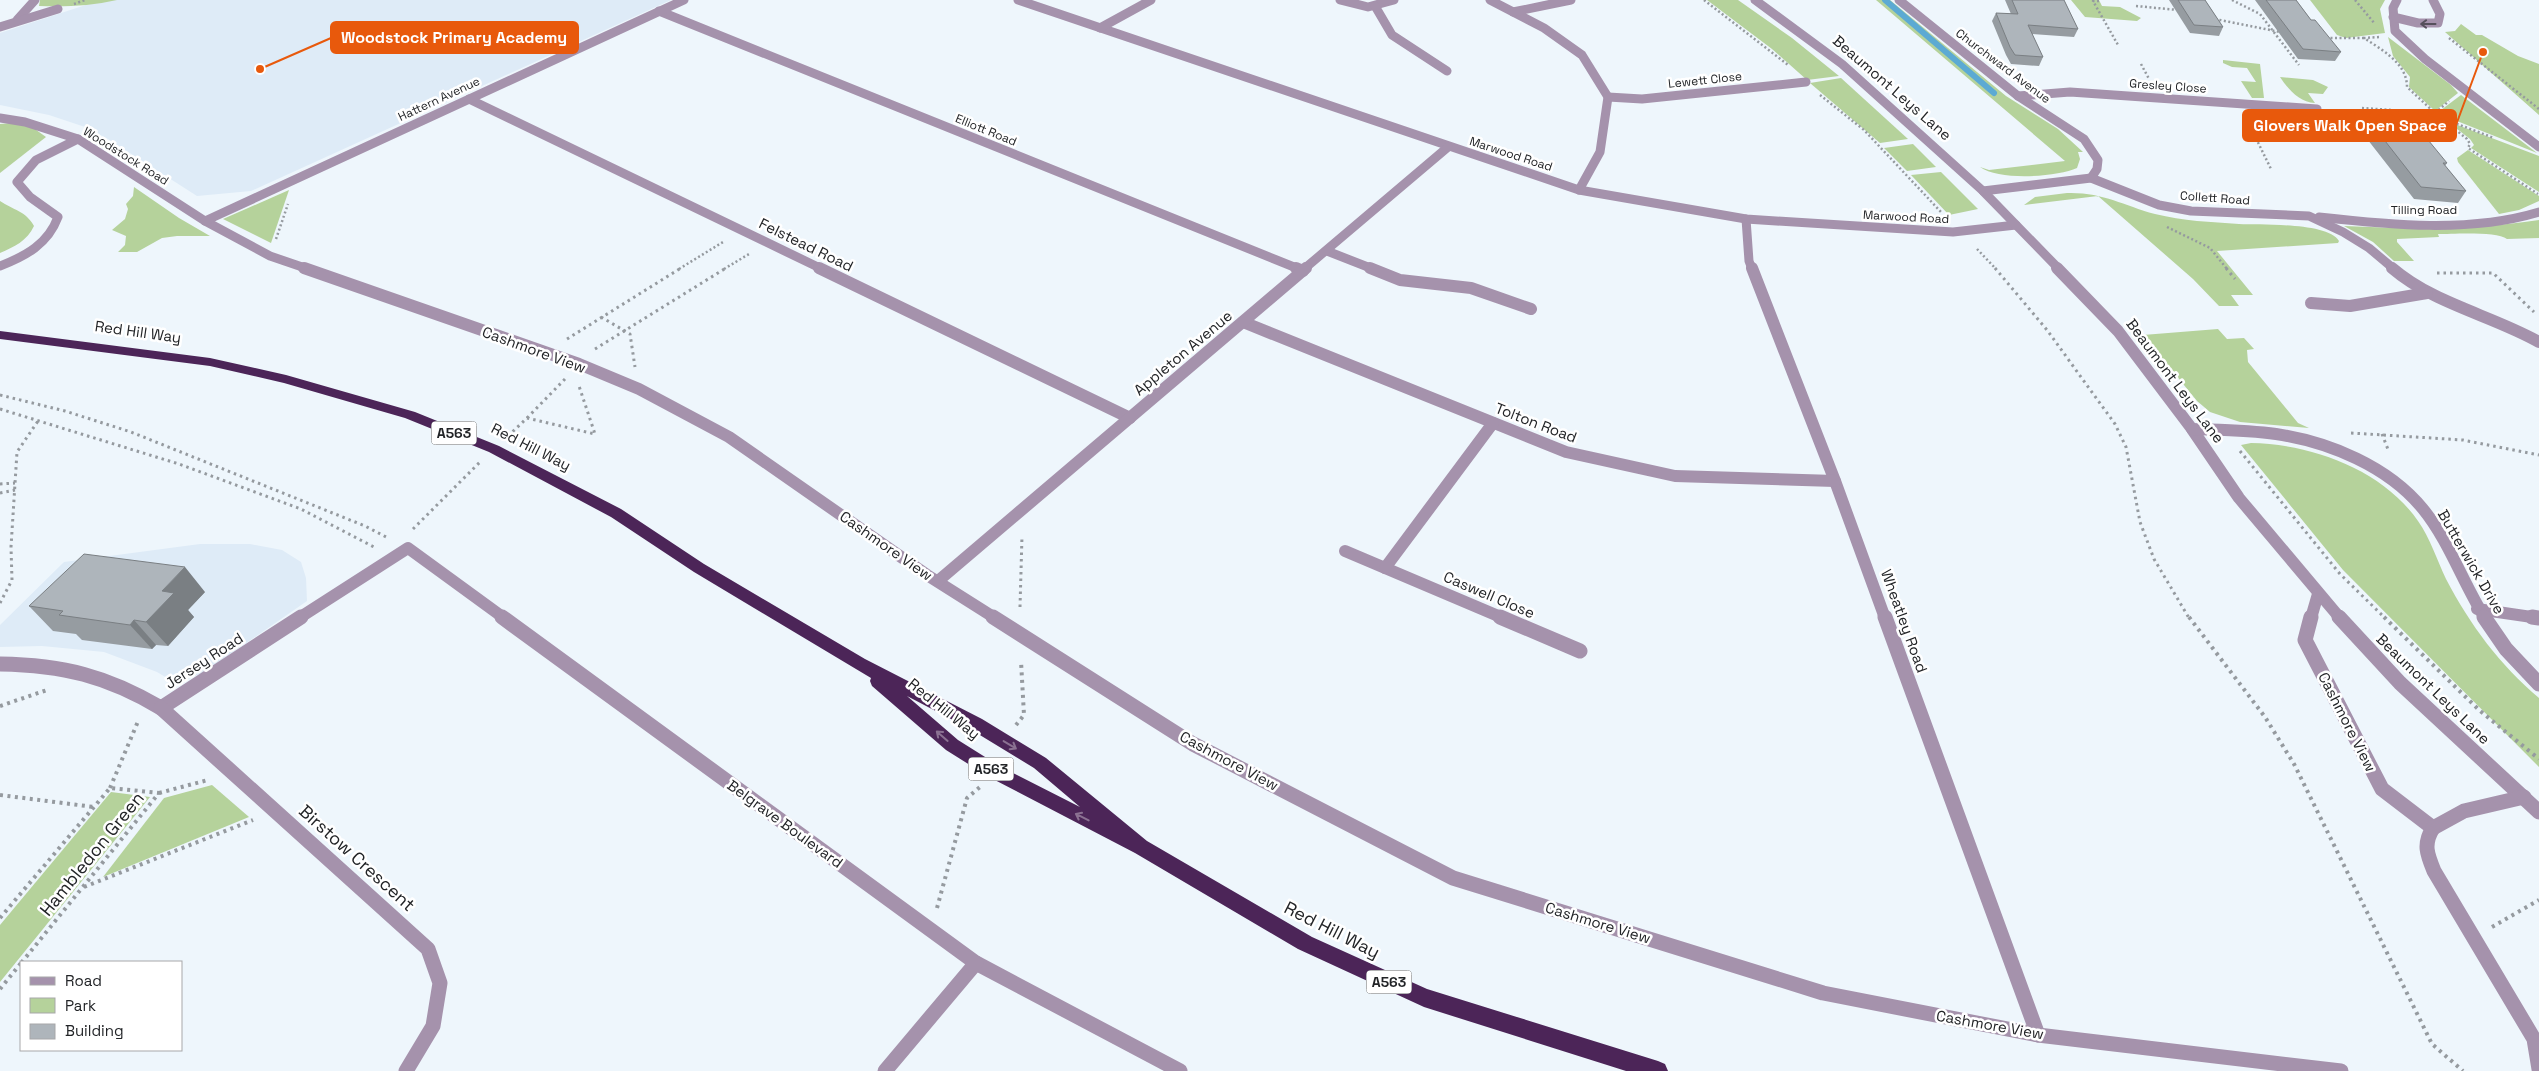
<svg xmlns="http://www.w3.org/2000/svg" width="2539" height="1071" font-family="'Space Grotesk',sans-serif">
  <rect width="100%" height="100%" fill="#eef6fc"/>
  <g fill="#deebf7">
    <polygon points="101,0 671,0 251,191 197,196 108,139 85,127 49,115 0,105 0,33"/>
    <polygon points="200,544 250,544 282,550 301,562 306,578 307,601 203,673 185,680 172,681 157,672 104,652 42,646 0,647 0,625 64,562"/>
  </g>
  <g fill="#b5d29b">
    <path d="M 40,0 L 117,0 C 91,6 65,7 39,6 Z"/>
    <polygon points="1707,0 1738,0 1792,38 1839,76 1807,80 1772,49"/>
    <path d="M 1876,0 L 1890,0 L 2006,96 L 2058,129 L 2083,152 L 2078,152 L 2080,159 L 2077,168 C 2057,177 1999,181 1980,167 L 1989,170 L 2065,161 Z"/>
    <polygon points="2071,0 2099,0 2102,6 2120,7 2141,18 2137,21 2085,17"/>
    <polygon points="2310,0 2385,0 2380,9 2385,33 2346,38 2337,35"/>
    <polygon points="2461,24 2476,35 2482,35 2518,56 2539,64 2539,115 2445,32 2455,31"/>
    <polygon points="2388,37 2451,85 2458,93 2435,111 2409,87 2410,77 2393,56"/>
    <polygon points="2223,60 2260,64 2264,98 2252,98 2241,81 2256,82 2247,68 2232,67 2223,63"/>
    <path d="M 2280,77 L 2313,80 L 2328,87 L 2323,94 L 2308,93 L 2315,103 C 2299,102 2288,89 2280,77 Z"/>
    <polygon points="1841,78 1908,139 1880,143 1810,83"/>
    <polygon points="2461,95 2537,153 2437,113"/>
    <polygon points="2447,121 2539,156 2539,192 2471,148 2474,145 2470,139"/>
    <polygon points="25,122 46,137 0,173 0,124"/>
    <polygon points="1913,144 1936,167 1907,171 1884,148"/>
    <polygon points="2468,150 2539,196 2539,201 2519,210 2499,214 2458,162 2457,158"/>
    <polygon points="1941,172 1978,209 1949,215 1911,175"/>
    <polygon points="134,187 179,218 210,236 177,236 162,238 137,252 118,252 125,245 126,236 112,230 125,219 128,209 126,204 133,196"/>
    <polygon points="289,190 271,243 223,219"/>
    <path d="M 2067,193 C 2103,192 2122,205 2155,214 C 2183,221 2211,222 2239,224 C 2260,225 2328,222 2339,241 L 2338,243 L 2217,251 L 2253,295 L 2231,295 L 2239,306 L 2219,306 L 2193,279 L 2098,196 L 2024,205 L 2035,197 Z"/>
    <path d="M 0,201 C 13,210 26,211 34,226 C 27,241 14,247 0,253 Z"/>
    <path d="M 2539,220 L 2539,238 L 2507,239 C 2497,231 2453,234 2438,234 L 2439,237 L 2397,239 L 2397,242 L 2414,261 L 2394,261 L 2373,242 L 2344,226 C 2409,229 2475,230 2539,220 Z"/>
    <polygon points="2218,329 2227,339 2244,338 2254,349 2247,350 2248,362 2298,423 2309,428 2240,422 2210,412 2197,401 2143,335"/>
    <path d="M 2251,443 C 2311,444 2382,469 2418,521 C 2430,538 2437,560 2446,579 C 2470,625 2500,665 2539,698 L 2539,767 L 2343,570 L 2241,445 Z"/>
    <polygon points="212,785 249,817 103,877 164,798"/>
    <polygon points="111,792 150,797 0,982 0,925"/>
  </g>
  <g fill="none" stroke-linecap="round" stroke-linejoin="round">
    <polyline stroke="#5caad3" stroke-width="6" points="1885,0 1994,93"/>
    <g stroke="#959a9f" stroke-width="2.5" stroke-dasharray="2 2.5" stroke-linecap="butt">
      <polyline points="1704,0 1788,65"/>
      <polyline points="2232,0 2260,14 2299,65"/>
      <polyline points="2355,0 2375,24"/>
      <polyline points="2099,1 2093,1 2118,45"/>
      <polyline points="74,4 85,0"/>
      <polyline points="2136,6 2178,10"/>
      <polyline points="2215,19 2280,32"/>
      <path d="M 2379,37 L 2364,38 C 2382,50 2407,63 2407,87 L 2435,113 L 2449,101"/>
      <polyline points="2326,38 2364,38"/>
      <polyline points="2449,38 2539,109"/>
      <polyline points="2141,64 2149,79"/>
      <polyline points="1820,95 1864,130 1941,212"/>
      <polyline points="2362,108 2435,113 2467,139 2470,144 2468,148 2538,194"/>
      <polyline points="2444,119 2494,138"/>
      <polyline points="2248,122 2271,169"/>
      <polyline points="2167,227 2210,248 2227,269"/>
      <polyline points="276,239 288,204"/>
      <polyline points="1977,249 1996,269"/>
      <polyline points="679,269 723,242"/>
      <polyline points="724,269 749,254"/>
    </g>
    <g stroke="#959a9f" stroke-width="3" stroke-dasharray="2.5 4" stroke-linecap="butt">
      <polyline points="1995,268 2047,330 2115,424 2126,447 2140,522 2154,559 2189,618"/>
      <polyline points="2226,268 2235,279"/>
      <polyline points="2437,273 2493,273 2534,312"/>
      <polyline points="601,317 630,334 635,367"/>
      <polyline points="567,339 681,268"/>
      <polyline points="595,349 726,268"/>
      <polyline points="0,395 65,411 131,432 365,526 388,538"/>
      <polyline points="0,409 179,464 301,509 374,547"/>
      <polyline points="527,418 565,379"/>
      <polyline points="2351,433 2463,440 2539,455"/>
      <polyline points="2382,434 2389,452"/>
      <polyline points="508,436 527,418 595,434 579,386"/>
      <polyline points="2240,451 2340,574 2385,618"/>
      <polyline points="0,484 15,483"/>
      <polyline points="0,493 15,490"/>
      <polyline points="413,529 480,462"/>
      <polyline points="0,603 12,580 11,547 17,452 38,421"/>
      <polyline points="1020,607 1022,536"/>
    </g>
    <g stroke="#959a9f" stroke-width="4" stroke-dasharray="3 4.5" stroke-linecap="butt">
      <polyline points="2189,617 2265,717 2294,764 2432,1044 2463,1071"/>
      <polyline points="2384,617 2479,710 2539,759"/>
      <polyline points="0,706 47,690"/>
      <polyline points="1016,725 1024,715 1021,661"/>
      <polyline points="110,788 139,719"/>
      <polyline points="159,793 208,780"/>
      <polyline points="0,795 94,807"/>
      <polyline points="84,887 253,820"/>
      <polyline points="937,908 967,798 980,787"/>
      <polyline points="0,918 110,788 159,793 22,962"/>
      <polyline points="2492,927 2539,900"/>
      <polyline points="0,989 21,963"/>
    </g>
    <g stroke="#a592ac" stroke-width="9">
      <polyline points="1018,0 1579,190 1746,219 1953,232 2016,225"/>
      <polyline points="1340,0 1368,7 1394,0"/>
      <polyline points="1490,0 1544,28 1582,55 1608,97 1600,152 1579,190"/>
      <polyline points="1755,0 1842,64 1983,191 2059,269"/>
      <polyline points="1899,0 2018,96 2084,139 2098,160 2097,169 2091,178"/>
      <polyline points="2397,0 2393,8 2395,31 2425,59 2539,147"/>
      <polyline points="1375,6 1392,35 1447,71"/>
      <polyline points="659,11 1299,269"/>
      <polyline points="1513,12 1571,0"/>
      <polyline points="2393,17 2418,23 2438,23 2440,14 2433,0"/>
      <polyline points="17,20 35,0"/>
      <polyline points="0,27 58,9"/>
      <polyline points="1100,28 1151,0"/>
      <polyline points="2018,96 2070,92 2317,109"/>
      <polyline points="1608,97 1642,99 1806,82"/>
      <polyline points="469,99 822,269"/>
      <polyline points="0,118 25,122 78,139 205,221 270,256 308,269"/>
      <polyline points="1983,191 2091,178 2159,205 2191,211 2309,216 2343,232 2369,248 2394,269"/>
      <path d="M 2319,217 C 2390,225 2470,233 2539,212"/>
      <polyline points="1746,219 1749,261 1752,269"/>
      <polyline points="205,221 684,0"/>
      <polyline points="1327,251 1373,269"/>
      <path d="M 0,266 C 26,256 48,244 58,217 L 30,197 L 17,182 L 36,160 L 78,139"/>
      <polyline points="1304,269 1448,147"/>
    </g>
    <g stroke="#a592ac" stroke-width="12">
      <polyline points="304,268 579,364 639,389 729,437 927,575 995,618"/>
      <polyline points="819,268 1130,418"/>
      <polyline points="1296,268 1303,271"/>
      <polyline points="1370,268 1400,280 1471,288 1531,309"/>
      <polyline points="1752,268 1835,481 1885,618"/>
      <polyline points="2057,268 2118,331 2192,429 2239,498 2340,618"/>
      <path d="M 2392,268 C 2434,304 2491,315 2539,342"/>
      <polyline points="2311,303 2350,306 2427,293"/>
      <polyline points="1243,322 1566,452 1675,476 1835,481"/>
      <path d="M 2192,429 C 2220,430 2248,430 2276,434 C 2329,442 2388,466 2423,509 C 2449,541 2463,583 2485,618"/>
      <polyline points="1345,551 1503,618"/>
      <polyline points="1385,568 1493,423"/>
      <polyline points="938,581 1306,268"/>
      <polyline points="2477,609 2539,618"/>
      <polyline points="299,618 408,548 504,618"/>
      <polyline points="2311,618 2318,594"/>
    </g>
    <g stroke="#a592ac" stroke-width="15">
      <polyline points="502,617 976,963 1180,1071"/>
      <polyline points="993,617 1193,744 1453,878 1823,993 2038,1035 2341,1071"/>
      <polyline points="1500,617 1580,651"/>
      <polyline points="1885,617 2038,1035"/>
      <path d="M 2311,617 L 2305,640 L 2382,789 L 2433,828 C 2423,844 2427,854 2434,871 L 2534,1039 L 2539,1069"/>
      <polyline points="2339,617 2400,683 2539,812"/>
      <polyline points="2484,617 2506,649 2539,684"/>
      <polyline points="2532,617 2539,618"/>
      <path d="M 0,664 C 63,665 107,676 161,708 L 301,617"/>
      <polyline points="161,708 428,949 440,983 433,1026 406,1071"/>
      <polyline points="2433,828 2464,811 2524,797"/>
      <polyline points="885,1071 976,963"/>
    </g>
    <path fill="#4c2558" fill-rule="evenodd" d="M 0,331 L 210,358 L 286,375 L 415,412 L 499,446 L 621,509 L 704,564 L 865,659 L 982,719 L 1046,758 L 1147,841 L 1312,937 L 1427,989 L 1658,1061 L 1665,1064 L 1668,1071 L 1626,1071 L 1424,1007 L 1298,949 L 1135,853 L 989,777 L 946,750 L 872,686 L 870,681 L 871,678 L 694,572 L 611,517 L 489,452 L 405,418 L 284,383 L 210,366 L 0,339 ZM 907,696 L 970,729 L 1034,768 L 1080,807 L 1001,767 L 958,740 Z"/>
  </g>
  <g fill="#969ca1">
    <polygon points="2005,0 2064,0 2078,29 2074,37 2032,34 2043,57 2039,66 2011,64 2006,55 1992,21 1996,13 2011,14"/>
    <polygon points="2169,0 2205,0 2223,27 2219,36 2190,33"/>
    <polygon points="2255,0 2296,0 2311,20 2341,52 2335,61 2298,59"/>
    <polygon points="2364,114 2447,163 2445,166 2466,191 2458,203 2414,199 2357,126"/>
    <polygon points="205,592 188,610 194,617 168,646 156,645 152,649 82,640 76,634 53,631 29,606"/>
  </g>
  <g fill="#7a7f83">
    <polygon points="185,567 205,592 188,610 194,617 168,646 146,622 162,591"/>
    <polygon points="134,620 156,645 152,649 130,625"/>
  </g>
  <g fill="#aeb5bb" stroke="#7a7f83">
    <polygon points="2012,0 2064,0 2078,29 2028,25 2043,57 2015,55 2010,47 1996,13 2018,14"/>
    <polygon points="2178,0 2205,0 2223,27 2194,25"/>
    <polygon points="2266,0 2296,0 2311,20 2315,20 2341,52 2303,49"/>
    <polygon points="2364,114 2410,118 2447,163 2443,163 2466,191 2421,187"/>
    <polygon points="84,554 185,567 162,591 174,593 146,622 134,620 130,625 59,615 63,611 29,606"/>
  </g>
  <defs><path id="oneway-shaft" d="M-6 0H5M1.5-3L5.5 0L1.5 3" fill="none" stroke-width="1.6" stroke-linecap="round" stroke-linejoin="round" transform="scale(1.25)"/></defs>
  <use stroke="#56505c" href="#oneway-shaft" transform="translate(2428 24) rotate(-180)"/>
  <g stroke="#8b7192">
    <use href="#oneway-shaft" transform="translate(942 736) rotate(-139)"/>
    <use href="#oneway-shaft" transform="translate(1010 745) rotate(31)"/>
    <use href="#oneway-shaft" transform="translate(1082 817) rotate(-153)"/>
  </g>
  <g text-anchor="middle" stroke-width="5" stroke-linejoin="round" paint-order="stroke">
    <g font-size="12" fill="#222427" stroke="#fff">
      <text transform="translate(2003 66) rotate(37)" y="4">Churchward Avenue</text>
      <text transform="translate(1705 80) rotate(-6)" y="4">Lewett Close</text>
      <text transform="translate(2168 86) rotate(4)" y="4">Gresley Close</text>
      <text transform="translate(439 99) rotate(-25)" y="4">Hattern Avenue</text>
      <text transform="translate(986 130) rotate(22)" y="4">Elliott Road</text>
      <text transform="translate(1511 154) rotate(18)" y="4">Marwood Road</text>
      <text transform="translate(126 156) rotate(32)" y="4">Woodstock Road</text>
      <text transform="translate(2215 198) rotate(4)" y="4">Collett Road</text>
      <text x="2424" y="214">Tilling Road</text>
      <text transform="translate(1906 217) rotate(3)" y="4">Marwood Road</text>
    </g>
    <g fill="#fff" stroke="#646668" stroke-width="1">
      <rect x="431.5" y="421.5" width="45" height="23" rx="4"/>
      <rect x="968.5" y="757.5" width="45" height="23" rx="4"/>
      <rect x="1366.5" y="970.5" width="45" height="23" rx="4"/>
    </g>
    <g font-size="14" font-weight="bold" fill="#222427">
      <text x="454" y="438">A563</text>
      <text x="991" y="774">A563</text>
      <text x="1389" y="987">A563</text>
    </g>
    <g font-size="15" fill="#222427" stroke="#fff">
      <text transform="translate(1892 88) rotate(41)" y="5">Beaumont Leys Lane</text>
      <text transform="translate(806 245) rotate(26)" y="5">Felstead Road</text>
      <text transform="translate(138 332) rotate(8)" y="5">Red Hill Way</text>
      <text transform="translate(534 350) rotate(20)" y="5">Cashmore View</text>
      <text transform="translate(1183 353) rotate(-40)" y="5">Appleton Avenue</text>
      <text transform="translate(2175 381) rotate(53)" y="5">Beaumont Leys Lane</text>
      <text transform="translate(1536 423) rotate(21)" y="5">Tolton Road</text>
      <text transform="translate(531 447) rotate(27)" y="5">Red Hill Way</text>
      <text transform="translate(886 546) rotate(35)" y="5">Cashmore View</text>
      <text transform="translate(2471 562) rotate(60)" y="5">Butterwick Drive</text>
      <text transform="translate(1489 595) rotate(23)" y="5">Caswell Close</text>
      <text transform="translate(1904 621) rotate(70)" y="5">Wheatley Road</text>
      <text transform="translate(204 661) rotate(-33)" y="5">Jersey Road</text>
      <text transform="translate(2433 689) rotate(44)" y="5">Beaumont Leys Lane</text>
      <text transform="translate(944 709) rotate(39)" y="5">Red Hill Way</text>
      <text transform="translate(2347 722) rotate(63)" y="5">Cashmore View</text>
      <text transform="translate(1229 761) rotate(28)" y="5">Cashmore View</text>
      <text transform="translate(785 824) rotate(36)" y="5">Belgrave Boulevard</text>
      <text transform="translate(1598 923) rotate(17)" y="5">Cashmore View</text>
      <text transform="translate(1990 1025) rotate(10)" y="5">Cashmore View</text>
    </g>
    <g font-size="18" fill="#222427" stroke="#fff">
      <text transform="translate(92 854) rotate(-51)" y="6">Hambledon Green</text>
      <text transform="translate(357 858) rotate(42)" y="6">Birstow Crescent</text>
      <text transform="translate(1332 930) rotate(27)" y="6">Red Hill Way</text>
    </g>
  </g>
  <path fill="none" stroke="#e8590c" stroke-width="2" d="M260 69L331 38M2483 52L2456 125"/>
  <g fill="#e8590c" stroke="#fff" stroke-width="2">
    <circle cx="260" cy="69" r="5"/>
    <circle cx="2483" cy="52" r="5"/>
  </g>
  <g fill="#e8590c" stroke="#e8590c" stroke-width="2">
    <rect x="331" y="22" width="247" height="31" rx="5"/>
    <rect x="2243" y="110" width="213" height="31" rx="5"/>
  </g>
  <g font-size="16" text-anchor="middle" font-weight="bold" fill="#fff">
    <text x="454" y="43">Woodstock Primary Academy</text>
    <text x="2350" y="131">Glovers Walk Open Space</text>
  </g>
  <rect x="20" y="961" width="162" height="90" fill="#ffffff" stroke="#a7a7a9"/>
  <rect x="30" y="977" width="25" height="8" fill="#a592ac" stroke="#a7a7a9"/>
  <text x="65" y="986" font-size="15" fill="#222427">Road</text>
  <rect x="30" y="998" width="25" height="15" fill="#b5d29b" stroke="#a7a7a9"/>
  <text x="65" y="1011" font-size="15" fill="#222427">Park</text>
  <rect x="30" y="1024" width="25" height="15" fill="#aeb5bb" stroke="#a7a7a9"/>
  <text x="65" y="1036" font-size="15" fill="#222427">Building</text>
</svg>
